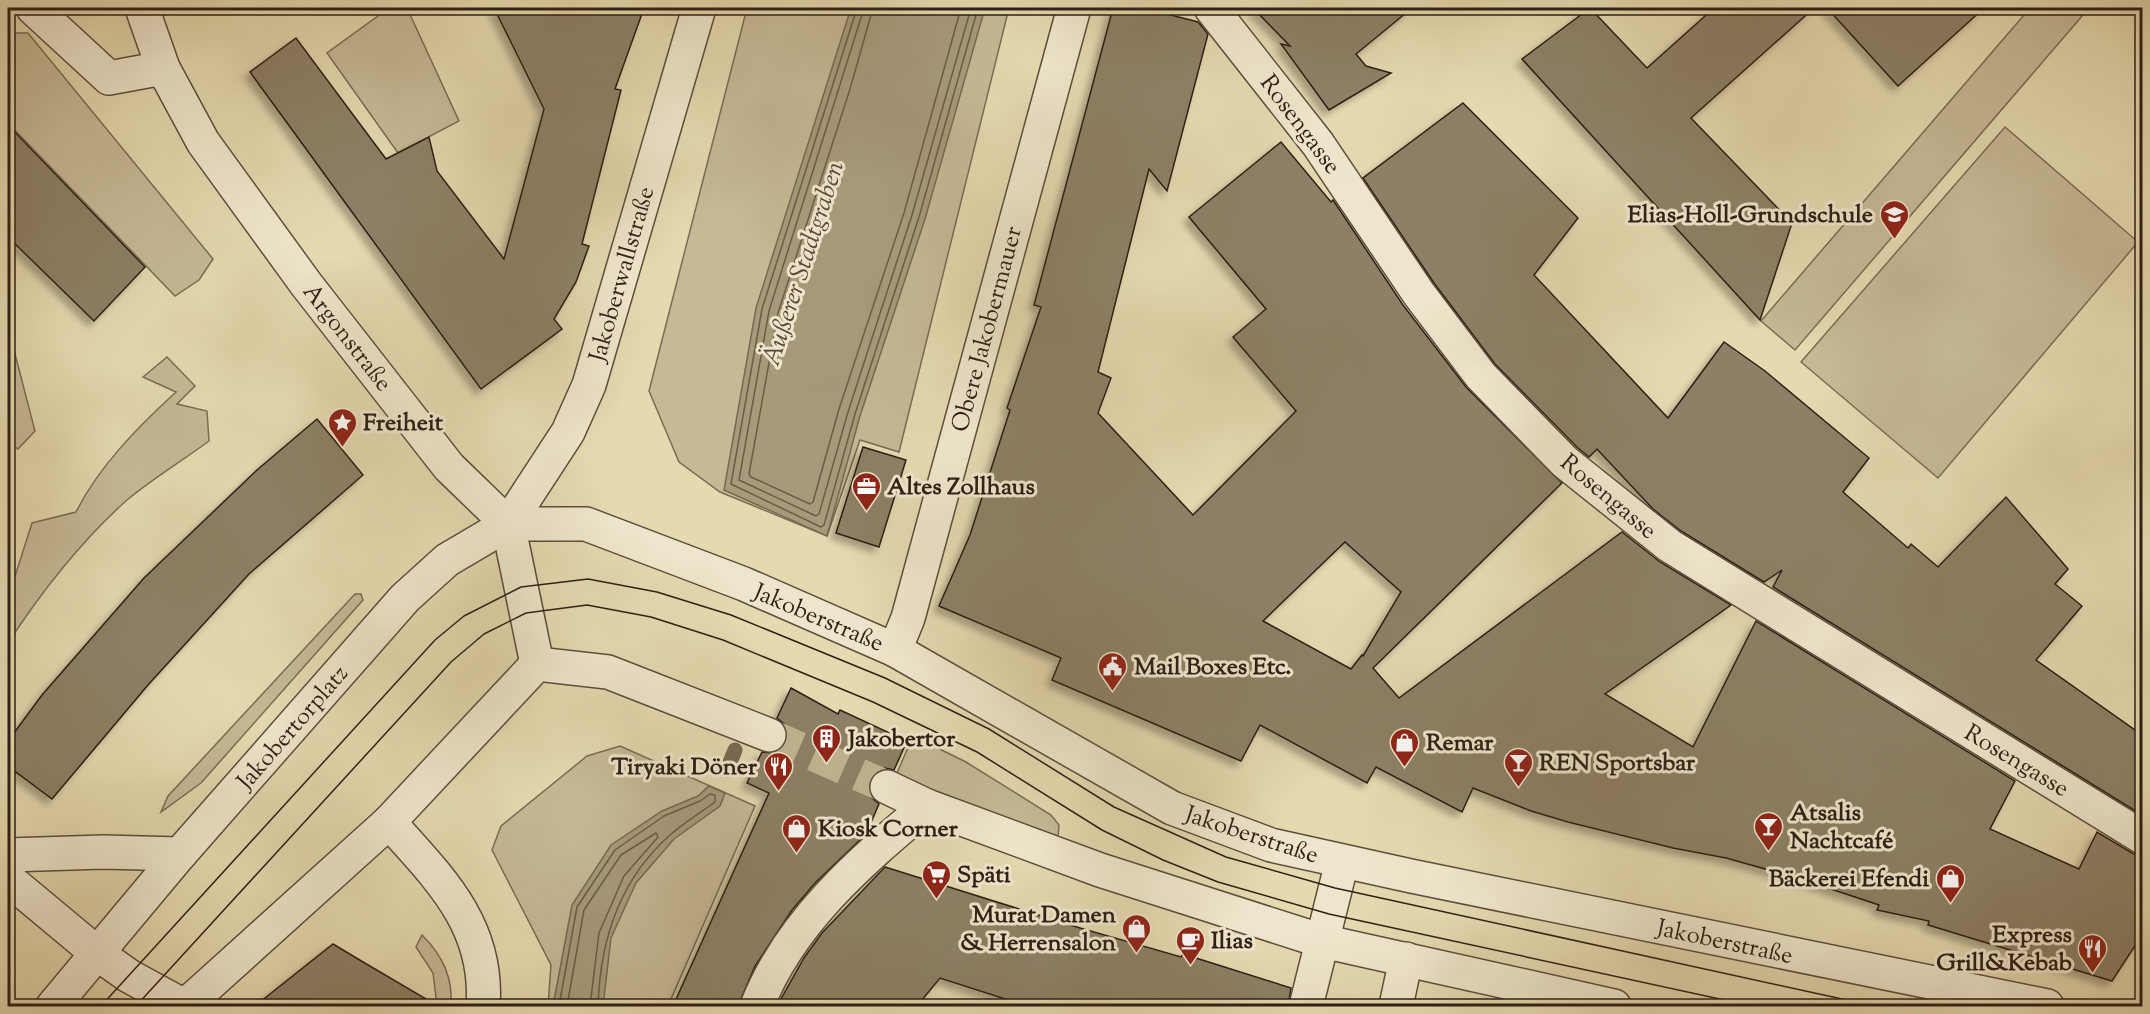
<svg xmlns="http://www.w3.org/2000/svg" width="2150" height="1014" font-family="'Sorts Mill Goudy',serif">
  <defs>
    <filter id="shadow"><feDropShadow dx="-5.5" dy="5.5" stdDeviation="3" flood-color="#0004"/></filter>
  </defs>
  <rect width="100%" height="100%" fill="#e5d9b0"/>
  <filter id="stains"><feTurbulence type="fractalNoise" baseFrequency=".00333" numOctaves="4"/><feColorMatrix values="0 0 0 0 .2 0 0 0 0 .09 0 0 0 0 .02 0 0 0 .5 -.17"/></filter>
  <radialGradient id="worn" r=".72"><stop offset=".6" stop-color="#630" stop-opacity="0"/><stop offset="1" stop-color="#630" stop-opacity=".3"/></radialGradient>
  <g fill="#c6b996" stroke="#7a6c56" stroke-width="1.5">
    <polygon points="389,8 407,8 459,121 398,153 327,53"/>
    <polygon points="747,8 1009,8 899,452 860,440 827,536 720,492 679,462 649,391"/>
    <polygon points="2030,8 2089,8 1795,350 1761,321"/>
    <polygon points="8,33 28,33 213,259 199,280 175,296 8,123"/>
    <polygon points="2005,127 2138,242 1938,478 1801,362"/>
    <polygon points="8,327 35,431 18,449 8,443"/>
    <path d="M 167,357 L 195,386 L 177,404 L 207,411 L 209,441 C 182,461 152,479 127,500 C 80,542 42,591 8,643 L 10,592 L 32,523 L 76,512 C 99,466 138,427 176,392 L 143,377 Z"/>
    <polygon points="355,594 361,594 363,600 201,783 161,812 168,796"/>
    <polygon points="913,736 966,762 1051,815 1059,825 1058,838 894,780"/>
    <polygon points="620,746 755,806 668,1006 548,1006 551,965 492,850 501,826 587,756"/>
    <path d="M 422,935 C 443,956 453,978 451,1006 L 437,1006 L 433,973 L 416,947 Z"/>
  </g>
  <g fill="#a79a7b" stroke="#776952" stroke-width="1.5">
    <polygon points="851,8 985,8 925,219 860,416 827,536 724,490 756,308"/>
    <polygon points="709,786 725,793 720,806 674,839 636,883 611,938 603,1006 553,1006 572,905 611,845 662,811 698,796"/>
  </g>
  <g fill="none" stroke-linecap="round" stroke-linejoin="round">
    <g stroke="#6a5c48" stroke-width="1.5">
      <polyline points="857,8 762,309 731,484 821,527 824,525 855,414 919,217 978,8"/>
      <polyline points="864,8 769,311 739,480 816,516 819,514 848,412 912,215 971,8"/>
      <polyline points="873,8 850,89 778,313 749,474 751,477 810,504 813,502 839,409 904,213 961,8"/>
      <path d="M 559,1006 L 577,907 L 615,850 L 664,816 L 700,801 L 710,794 L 715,795 L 715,802 C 700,813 683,823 670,835 C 619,880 600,941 598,1006"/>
      <polyline points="567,1006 584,910 621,855 656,833 658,837 624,876 599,933 590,1006"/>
    </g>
    <polyline stroke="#776952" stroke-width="15" points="727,770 735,750"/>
  </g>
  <g fill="#8d8066" stroke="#2e1f15" stroke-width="1.5" fill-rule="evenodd" filter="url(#shadow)">
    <polygon points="494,8 644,8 615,89 621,90 582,244 589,246 576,282 554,319 562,329 481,389 250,72 296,38 386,159 429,137 437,171 504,259 544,109"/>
    <path d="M 1113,8 L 1144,8 L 1198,22 L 1208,34 L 1167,191 L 1149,169 L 1098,372 L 1111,378 L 1098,413 L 1193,515 L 1296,411 L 1233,337 L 1266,309 L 1189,217 L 1281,142 L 1331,202 L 1333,200 L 1403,305 L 1466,387 L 1562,483 L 1373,668 L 1399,698 L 1622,532 L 1660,562 L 1731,605 L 1605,694 L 1693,747 L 1756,621 L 2015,781 L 1990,829 L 2079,869 L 2097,832 L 2132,853 L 2142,856 L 2142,935 L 2112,981 L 1928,925 L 1929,921 L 1877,910 L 1879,905 L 1801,879 L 1726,858 L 1673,848 L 1568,822 L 1531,811 L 1473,788 L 1462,812 L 1376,767 L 1367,783 L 1260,725 L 1241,761 L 1052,680 L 1061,658 L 939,606 L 970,535 L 1010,410 L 1007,408 L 1041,307 L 1034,305 ZM 1345,542 L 1401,592 L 1363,656 L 1362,655 L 1351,669 L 1263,621 Z"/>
    <polygon points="1253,8 1412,8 1356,54 1366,66 1391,73 1329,110 1281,44 1290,46"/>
    <polygon points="1590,8 1647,68 1714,8 1814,8 1691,118 1792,223 1760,320 1522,59"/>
    <polygon points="1827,8 1984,8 1898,86"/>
    <polygon points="1463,103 1578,218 1534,275 1668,418 1724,342 1765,371 1869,458 1843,492 1908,548 1911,544 1938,567 2006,497 2068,569 2055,584 2082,606 2036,660 2142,735 2142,815 1773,587 1782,570 1764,582 1681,531 1653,509 1597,449 1589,457 1578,448 1495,364 1434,283 1363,178"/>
    <polygon points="8,125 145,267 94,321 8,237"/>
    <polygon points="317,419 363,475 249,574 148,685 52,799 8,766 8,741 42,695 144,578 257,470"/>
    <polygon points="863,447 906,460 879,547 836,533"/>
    <polygon points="791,688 838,714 840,710 907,741 894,770 885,768 877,771 870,780 868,788 871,797 879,804 866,834 815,883 792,910 755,966 738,1006 673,1006 769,793 747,783 762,752 772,753 780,750 786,742 787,732 784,724 777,718"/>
    <polygon points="885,867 1080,928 1181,957 1183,954 1291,988 1288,1006 1027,1006 940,978 917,1006 777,1006 804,958 822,933"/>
    <polygon points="333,944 363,962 438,1006 255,1006"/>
  </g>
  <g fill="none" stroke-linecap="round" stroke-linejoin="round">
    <polyline stroke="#c0b491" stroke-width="33" stroke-dasharray="33 16" stroke-linecap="butt" points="769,735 887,787"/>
    <defs>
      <g id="minor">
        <polyline points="33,8 109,78 163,68"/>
        <polyline points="142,8 163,68 203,142 306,284 449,467 508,524 537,664"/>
        <polyline points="1211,8 1318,144 1419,294 1481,376 1565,462 1670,546 2142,837"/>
        <polyline points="508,524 586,524 744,584 895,650 1172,808 1271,845 1411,876 2047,1006"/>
        <polyline points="895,650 908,618 1074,8"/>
        <polyline points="537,664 608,672 769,735"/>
        <polyline points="887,787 927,806 1100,870 1322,941 1614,1006"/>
        <path d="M 389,822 C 439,878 489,925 483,1006"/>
        <polyline points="8,855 103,852 180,854"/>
        <polyline points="8,879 98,954 129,976 184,1006"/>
        <polyline points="53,1006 180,854 405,598 447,560 508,524 568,432 589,385 699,8"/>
        <polyline points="185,1006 389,822 537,664"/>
        <path d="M 757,1006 C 790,922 859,863 927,806"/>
        <polyline points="1306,1006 1342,862"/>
        <polyline points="1396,1006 1406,959"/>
      </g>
    </defs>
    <use href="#minor" stroke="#5c4e3c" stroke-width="36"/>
    <use href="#minor" stroke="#eee6cc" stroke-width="33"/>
    <g stroke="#2e1f15" stroke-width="1.5">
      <polyline points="101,1006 435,640 464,616 521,587 588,579 657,592 731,615 885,678 989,729 1114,807 1226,857 1335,888 1874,1006"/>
      <polyline points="136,1006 451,662 484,634 526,613 587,605 651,617 723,640 873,702 977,752 1102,830 1163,860 1218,882 1329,914 1752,1006"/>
    </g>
  </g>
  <defs>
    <symbol id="school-pin" viewBox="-11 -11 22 30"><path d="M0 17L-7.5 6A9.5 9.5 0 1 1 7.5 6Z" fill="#8f2418" stroke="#eee6cc"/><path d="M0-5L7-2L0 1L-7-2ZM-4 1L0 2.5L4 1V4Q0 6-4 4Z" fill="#fff"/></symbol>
    <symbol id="sight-pin" viewBox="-11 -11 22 30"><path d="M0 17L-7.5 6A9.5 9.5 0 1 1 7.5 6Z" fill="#8f2418" stroke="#eee6cc"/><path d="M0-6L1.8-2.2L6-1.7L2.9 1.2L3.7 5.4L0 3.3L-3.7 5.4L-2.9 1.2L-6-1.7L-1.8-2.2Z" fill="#fff"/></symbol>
    <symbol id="office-pin" viewBox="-11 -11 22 30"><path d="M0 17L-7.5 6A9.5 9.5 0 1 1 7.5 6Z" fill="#8f2418" stroke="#eee6cc"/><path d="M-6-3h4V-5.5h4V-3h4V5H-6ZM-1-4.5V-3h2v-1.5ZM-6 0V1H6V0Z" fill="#fff"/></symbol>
    <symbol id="civic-pin" viewBox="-11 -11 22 30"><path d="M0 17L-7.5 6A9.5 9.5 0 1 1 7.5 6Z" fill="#8f2418" stroke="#eee6cc"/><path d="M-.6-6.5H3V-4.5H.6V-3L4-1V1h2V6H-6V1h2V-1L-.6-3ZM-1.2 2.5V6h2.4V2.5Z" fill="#fff"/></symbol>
    <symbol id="building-pin" viewBox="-11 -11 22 30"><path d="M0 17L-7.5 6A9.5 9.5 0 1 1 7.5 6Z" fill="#8f2418" stroke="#eee6cc"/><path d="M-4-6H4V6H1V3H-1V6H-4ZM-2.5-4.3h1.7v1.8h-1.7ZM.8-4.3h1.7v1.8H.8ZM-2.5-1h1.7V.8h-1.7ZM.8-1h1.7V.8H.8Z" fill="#fff"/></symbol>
    <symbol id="shop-pin" viewBox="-11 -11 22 30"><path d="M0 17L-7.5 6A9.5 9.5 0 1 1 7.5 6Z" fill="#8f2418" stroke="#eee6cc"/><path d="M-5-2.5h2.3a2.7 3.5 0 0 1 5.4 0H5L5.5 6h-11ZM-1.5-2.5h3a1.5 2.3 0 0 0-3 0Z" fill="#fff"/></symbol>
    <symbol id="bar-pin" viewBox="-11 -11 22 30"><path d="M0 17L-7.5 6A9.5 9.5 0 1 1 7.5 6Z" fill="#8f2418" stroke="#eee6cc"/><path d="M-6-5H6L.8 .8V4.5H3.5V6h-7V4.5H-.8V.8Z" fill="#fff"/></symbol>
    <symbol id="restaurant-pin" viewBox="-11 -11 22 30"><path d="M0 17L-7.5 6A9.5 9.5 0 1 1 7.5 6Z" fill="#8f2418" stroke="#eee6cc"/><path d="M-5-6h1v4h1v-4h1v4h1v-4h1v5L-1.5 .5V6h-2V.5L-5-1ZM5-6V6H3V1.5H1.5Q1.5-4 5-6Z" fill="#fff"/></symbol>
    <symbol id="supermarket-pin" viewBox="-11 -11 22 30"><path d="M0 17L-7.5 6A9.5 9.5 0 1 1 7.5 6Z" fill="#8f2418" stroke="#eee6cc"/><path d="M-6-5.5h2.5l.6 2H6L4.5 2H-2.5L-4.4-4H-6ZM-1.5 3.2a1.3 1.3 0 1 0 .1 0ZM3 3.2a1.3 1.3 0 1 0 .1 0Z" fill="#fff"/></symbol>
    <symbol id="cafe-pin" viewBox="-11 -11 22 30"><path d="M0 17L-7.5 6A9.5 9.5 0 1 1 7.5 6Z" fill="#8f2418" stroke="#eee6cc"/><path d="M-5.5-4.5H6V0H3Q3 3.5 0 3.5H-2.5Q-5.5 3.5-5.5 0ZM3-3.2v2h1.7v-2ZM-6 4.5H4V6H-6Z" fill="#fff"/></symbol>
  </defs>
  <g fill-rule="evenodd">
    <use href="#school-pin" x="1878" y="198" width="33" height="45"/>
    <use href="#sight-pin" x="326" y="406" width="33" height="45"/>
    <use href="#office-pin" x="850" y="470" width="33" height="45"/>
    <use href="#civic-pin" x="1096" y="650" width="33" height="45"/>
    <use href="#building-pin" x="810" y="722" width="33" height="45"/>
    <use href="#shop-pin" x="1388" y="726" width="33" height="45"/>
    <use href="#bar-pin" x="1502" y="746" width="33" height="45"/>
    <use href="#restaurant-pin" x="762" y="750" width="33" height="45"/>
    <use href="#bar-pin" x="1752" y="810" width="33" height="45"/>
    <use href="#shop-pin" x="780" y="812" width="33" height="45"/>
    <use href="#supermarket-pin" x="920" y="858" width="33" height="45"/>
    <use href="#shop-pin" x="1934" y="862" width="33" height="45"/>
    <use href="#shop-pin" x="1120" y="912" width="33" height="45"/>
    <use href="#cafe-pin" x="1174" y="924" width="33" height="45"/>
    <use href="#restaurant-pin" x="2076" y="932" width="33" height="45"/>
  </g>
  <g text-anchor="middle" stroke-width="6" stroke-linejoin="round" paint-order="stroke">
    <g font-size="24" fill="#2e1f15" stroke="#eee6cc">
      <text transform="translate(1301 124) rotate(53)" y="8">Rosengasse</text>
      <text transform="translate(621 274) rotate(-74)" y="8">Jakoberwallstraße</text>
      <text transform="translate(986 329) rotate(-75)" y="8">Obere Jakobermauer</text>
      <text transform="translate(348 337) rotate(52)" y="8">Argonstraße</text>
      <text transform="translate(1609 496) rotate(40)" y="8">Rosengasse</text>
      <text transform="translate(819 617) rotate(23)" y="8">Jakoberstraße</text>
      <text transform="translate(292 727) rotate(-49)" y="8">Jakobertorplatz</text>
      <text transform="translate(2017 760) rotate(31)" y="8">Rosengasse</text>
      <text transform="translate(1252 834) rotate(18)" y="8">Jakoberstraße</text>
      <text transform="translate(1725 941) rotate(12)" y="8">Jakoberstraße</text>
    </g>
    <g font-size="24" font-weight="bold" fill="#2e1f15" stroke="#eee6cc" text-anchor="start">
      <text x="1873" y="222" text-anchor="end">Elias-Holl-Grundschule</text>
      <text x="363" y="430">Freiheit</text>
      <text x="887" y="494">Altes Zollhaus</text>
      <text x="1134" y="674">Mail Boxes Etc.</text>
      <text x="848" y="746">Jakobertor</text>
      <text x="1426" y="750">Remar</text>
      <text x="1539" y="770">REN Sportsbar</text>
      <text x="757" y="774" text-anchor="end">Tiryaki Döner</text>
      <text x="1790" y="820">Atsalis<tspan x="1790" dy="28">Nachtcafé</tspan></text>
      <text x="818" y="836">Kiosk Corner</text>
      <text x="957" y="882">Späti</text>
      <text x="1929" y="886" text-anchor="end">Bäckerei Efendi</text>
      <text x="1116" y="922" text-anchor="end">Murat Damen<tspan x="1116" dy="28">&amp; Herrensalon</tspan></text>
      <text x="2072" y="942" text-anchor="end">Express<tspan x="2072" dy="28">Grill&amp;Kebab</tspan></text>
      <text x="1211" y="948">Ilias</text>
    </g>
    <g font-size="26" font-style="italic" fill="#584a39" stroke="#eee6cc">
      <text transform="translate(802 263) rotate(-72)" y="9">Äußerer Stadtgraben</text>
    </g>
  </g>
  <rect width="2150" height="1014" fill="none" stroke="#e5d9b0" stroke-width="30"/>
  <rect x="9" y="9" width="2132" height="996" fill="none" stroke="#2e1f15" stroke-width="3"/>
  <rect x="15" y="15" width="2120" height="984" fill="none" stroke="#2e1f15" stroke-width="1.5"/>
  <rect width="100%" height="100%" filter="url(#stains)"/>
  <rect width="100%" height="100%" fill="url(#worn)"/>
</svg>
